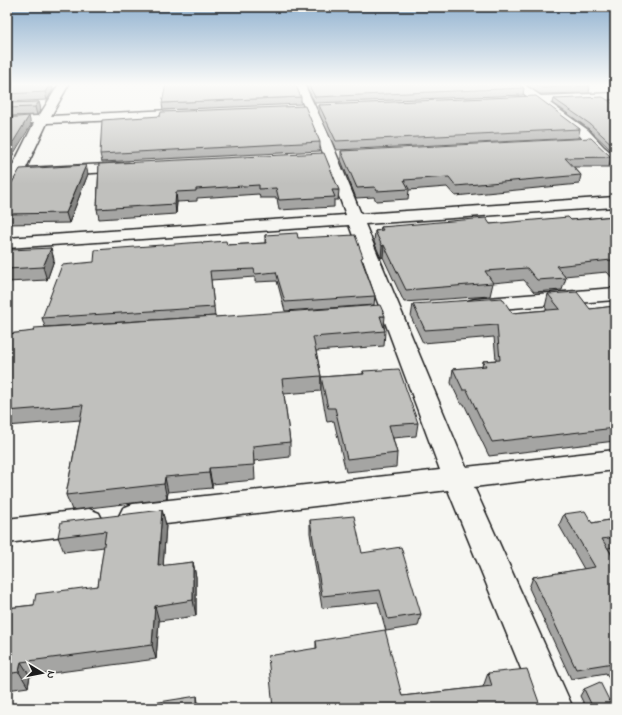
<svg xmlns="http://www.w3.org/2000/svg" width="622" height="715" font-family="'Indie Flower',sans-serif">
  <rect width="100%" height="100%" fill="#f6f6f2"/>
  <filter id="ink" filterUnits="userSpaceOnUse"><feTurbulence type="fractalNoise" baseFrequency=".025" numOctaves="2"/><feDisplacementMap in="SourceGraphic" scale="8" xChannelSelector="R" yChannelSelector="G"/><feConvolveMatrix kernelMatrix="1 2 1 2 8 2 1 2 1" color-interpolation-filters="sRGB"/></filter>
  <g filter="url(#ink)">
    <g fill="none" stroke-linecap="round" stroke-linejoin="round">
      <defs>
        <g id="minor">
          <polygon points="59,84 69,84 51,116 190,109 196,113 190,117 47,123 26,168 128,163 133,164 135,167 133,170 128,171 22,177 12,195 7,197 7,169 11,169 34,123 7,125 7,117 39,116"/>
          <polygon points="294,84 304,84 326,129 361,214 615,197 615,207 365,224 466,467 615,450 615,470 474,487 573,708 537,708 448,490 133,528 123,524 119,516 123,508 133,504 440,470 349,225 7,248 7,238 346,215 314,129"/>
          <polygon points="512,84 523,84 541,96 615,93 615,99 550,103 588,130 604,147 615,156 615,167 610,166 594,153 580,136 536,103 508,103 506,101 508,99 528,97"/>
          <polygon points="615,288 615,300 475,311 468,309 465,305 468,301 475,299"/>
          <polygon points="89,509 99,513 103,521 99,529 89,533 7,543 7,519"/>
        </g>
      </defs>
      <use href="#minor" stroke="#1c1c1c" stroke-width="3"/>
      <use href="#minor" fill="#f6f6f2" fill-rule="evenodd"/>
    </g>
    <g fill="#a5a5a3" stroke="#1c1c1c">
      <polygon points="7,84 52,84 53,90 47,100 7,102"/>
      <polygon points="305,84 518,84 524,88 523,95 315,103"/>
      <polygon points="525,84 586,84 590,86 589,93 540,94"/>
      <polygon points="301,97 301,104 163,110 162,103"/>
      <polygon points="554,99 615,105 615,154 589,129 553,103"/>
      <polygon points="39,102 41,110 37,115 7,116 7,103"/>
      <polygon points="319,105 580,129 578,138 336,150 319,113"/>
      <polygon points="160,116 320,142 320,151 102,162 100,154"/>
      <polygon points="341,151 611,157 609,167 574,167 581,175 579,184 455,196 447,187 409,190 408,199 376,201 374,197 356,198 341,160"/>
      <polygon points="99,164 339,190 338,200 334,200 334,207 279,210 277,198 260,198 259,194 197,198 197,201 177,202 176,214 99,219 97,209"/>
      <polygon points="88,174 69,223 7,224 7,188"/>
      <polygon points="615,216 615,281 607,272 564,276 566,278 562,290 534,292 524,280 493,283 490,296 404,302 383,257 381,258 374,242 375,231 380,230 381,227 490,224 571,220"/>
      <polygon points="265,235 298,238 363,261 375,296 374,305 285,311 277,281 255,282 255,277 211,280 215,316 45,327 42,318 94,262 202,243 227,245 265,243"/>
      <polygon points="51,248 54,260 47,280 7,282 7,259"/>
      <polygon points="548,294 590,309 615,306 615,441 489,456 464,404 461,404 451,383 453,369 482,367 483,361 496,360 494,337 423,343 411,317 413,304 512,313 547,310 545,307"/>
      <polygon points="385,316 384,326 385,331 384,346 316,351 321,376 321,391 284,394 290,442 290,457 254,461 255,480 212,484 212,488 168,492 167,499 72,510 66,495 80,420 7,426 7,334 215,317"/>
      <polygon points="363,371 418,423 416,436 393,438 397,453 396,467 346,472 334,421 327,422 321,390 321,377 363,374"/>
      <polygon points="162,510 166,525 163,566 193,562 196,577 196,616 159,621 156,659 30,676 28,687 7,690 7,608 34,605 98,586 104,547 64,552 58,537"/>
      <polygon points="564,514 592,523 615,519 615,547 608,548 615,560 615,686 613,686 606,673 571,679 529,588 533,577 584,569 559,525"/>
      <polygon points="310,520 362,553 421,614 418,626 386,631 378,602 322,608 310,533"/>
      <polygon points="316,641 402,696 483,687 488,673 541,708 273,708 316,649"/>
      <polygon points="584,689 613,708 586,708 580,696"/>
    </g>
    <g fill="#868684" stroke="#1c1c1c">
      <polygon points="50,84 52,84 53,90 47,100 45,92"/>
      <polygon points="39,102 41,110 37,115 35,107"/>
      <polygon points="29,116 31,125 7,165 7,152"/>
      <polygon points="86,165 88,174 69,223 66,213"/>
      <polygon points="176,192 177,202 176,214 175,204"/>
      <polygon points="384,245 383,257 381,258 382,246"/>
      <polygon points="51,248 54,260 47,280 43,267"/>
      <polygon points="209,468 212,484 212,488 209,473"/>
      <polygon points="165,477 168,492 167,499 164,484"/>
      <polygon points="162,510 166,525 162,582 158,566"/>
      <polygon points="7,538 12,548 7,562"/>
      <polygon points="193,562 196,577 196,616 193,600"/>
      <polygon points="155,606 159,621 156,659 152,645"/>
      <polygon points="21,662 30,676 28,687 19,672"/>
      <polygon points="197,696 199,708 197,708"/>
    </g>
    <g fill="#c0c0bd" stroke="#1c1c1c">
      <polygon points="7,84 50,84 45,92 7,94"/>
      <polygon points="166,84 295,84 301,97 162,103"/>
      <polygon points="308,84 518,84 524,88 315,97"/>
      <polygon points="535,84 586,84 590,86 542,88"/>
      <polygon points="536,96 580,129 336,141 319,105"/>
      <polygon points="603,97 615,105 615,147 590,124 554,99"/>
      <polygon points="39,102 35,107 7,108 7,103"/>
      <polygon points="305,106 320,142 100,154 102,120 160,116 161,112"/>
      <polygon points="29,116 7,152 7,118"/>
      <polygon points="591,138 611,157 565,158 581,175 456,186 449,177 404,180 409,189 377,191 375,187 357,188 341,151"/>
      <polygon points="324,153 339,190 332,190 335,197 279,200 276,188 259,189 259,185 196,189 196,191 176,192 175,204 97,209 99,164"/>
      <polygon points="86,165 66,213 7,214 7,188 10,186 20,169"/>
      <polygon points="615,216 615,264 611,260 556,266 566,278 537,280 527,268 485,271 493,283 406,290 384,245 382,246 375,231 383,230 381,227 486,218 490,224 568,217 571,220"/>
      <polygon points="297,233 298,238 355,235 363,257 361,258 375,296 285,302 276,272 255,274 254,269 210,271 214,307 42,318 62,265 94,262 95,250 202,242 202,243 226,241 227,245 266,243 265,235"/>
      <polygon points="51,248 43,267 7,269 7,259 11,250"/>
      <polygon points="577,292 590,309 615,306 615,428 492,442 467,390 463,390 453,369 486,366 483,361 500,360 497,325 425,330 413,304 502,298 512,313 560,309 548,294"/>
      <polygon points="380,305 385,316 380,316 385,331 313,337 321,376 282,379 290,442 253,446 254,465 209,468 209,473 165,477 164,484 66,495 83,405 7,411 7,334 26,332 33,331 34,328 215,316 215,317"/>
      <polygon points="399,369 418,423 389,425 397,453 347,459 335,408 328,408 321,377 364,374 363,371"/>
      <polygon points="162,510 158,566 193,562 193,600 155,606 152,645 21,662 19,672 7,674 7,608 34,605 36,594 98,586 106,531 58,537 61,522"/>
      <polygon points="585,511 592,523 615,519 615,537 602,539 615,560 615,667 613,663 576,669 533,577 595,567 564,514"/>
      <polygon points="354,516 362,553 401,547 421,614 388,619 380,590 322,596 310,520"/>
      <polygon points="385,630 402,696 492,686 488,673 527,669 541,708 273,708 268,656 317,648 316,641"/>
      <polygon points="600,682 613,708 593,708 584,689"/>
      <polygon points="197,696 197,708 152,708 153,703"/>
    </g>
  </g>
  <linearGradient id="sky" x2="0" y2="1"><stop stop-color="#90b1cf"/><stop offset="0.46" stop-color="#fbfbf9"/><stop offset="1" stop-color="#fbfbf9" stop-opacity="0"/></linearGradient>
  <rect width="622" height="184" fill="url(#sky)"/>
  <rect width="622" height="715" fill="none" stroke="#f6f6f2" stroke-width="24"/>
  <rect x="12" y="12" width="598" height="691" fill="none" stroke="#1c1c1c" stroke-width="1.5" filter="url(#ink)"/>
  <g transform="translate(42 673) rotate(100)" stroke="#f6f6f2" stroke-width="3" paint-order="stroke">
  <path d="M0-3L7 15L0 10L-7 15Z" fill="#1c1c1c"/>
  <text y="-6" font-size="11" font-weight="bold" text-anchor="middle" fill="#1c1c1c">N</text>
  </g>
</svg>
